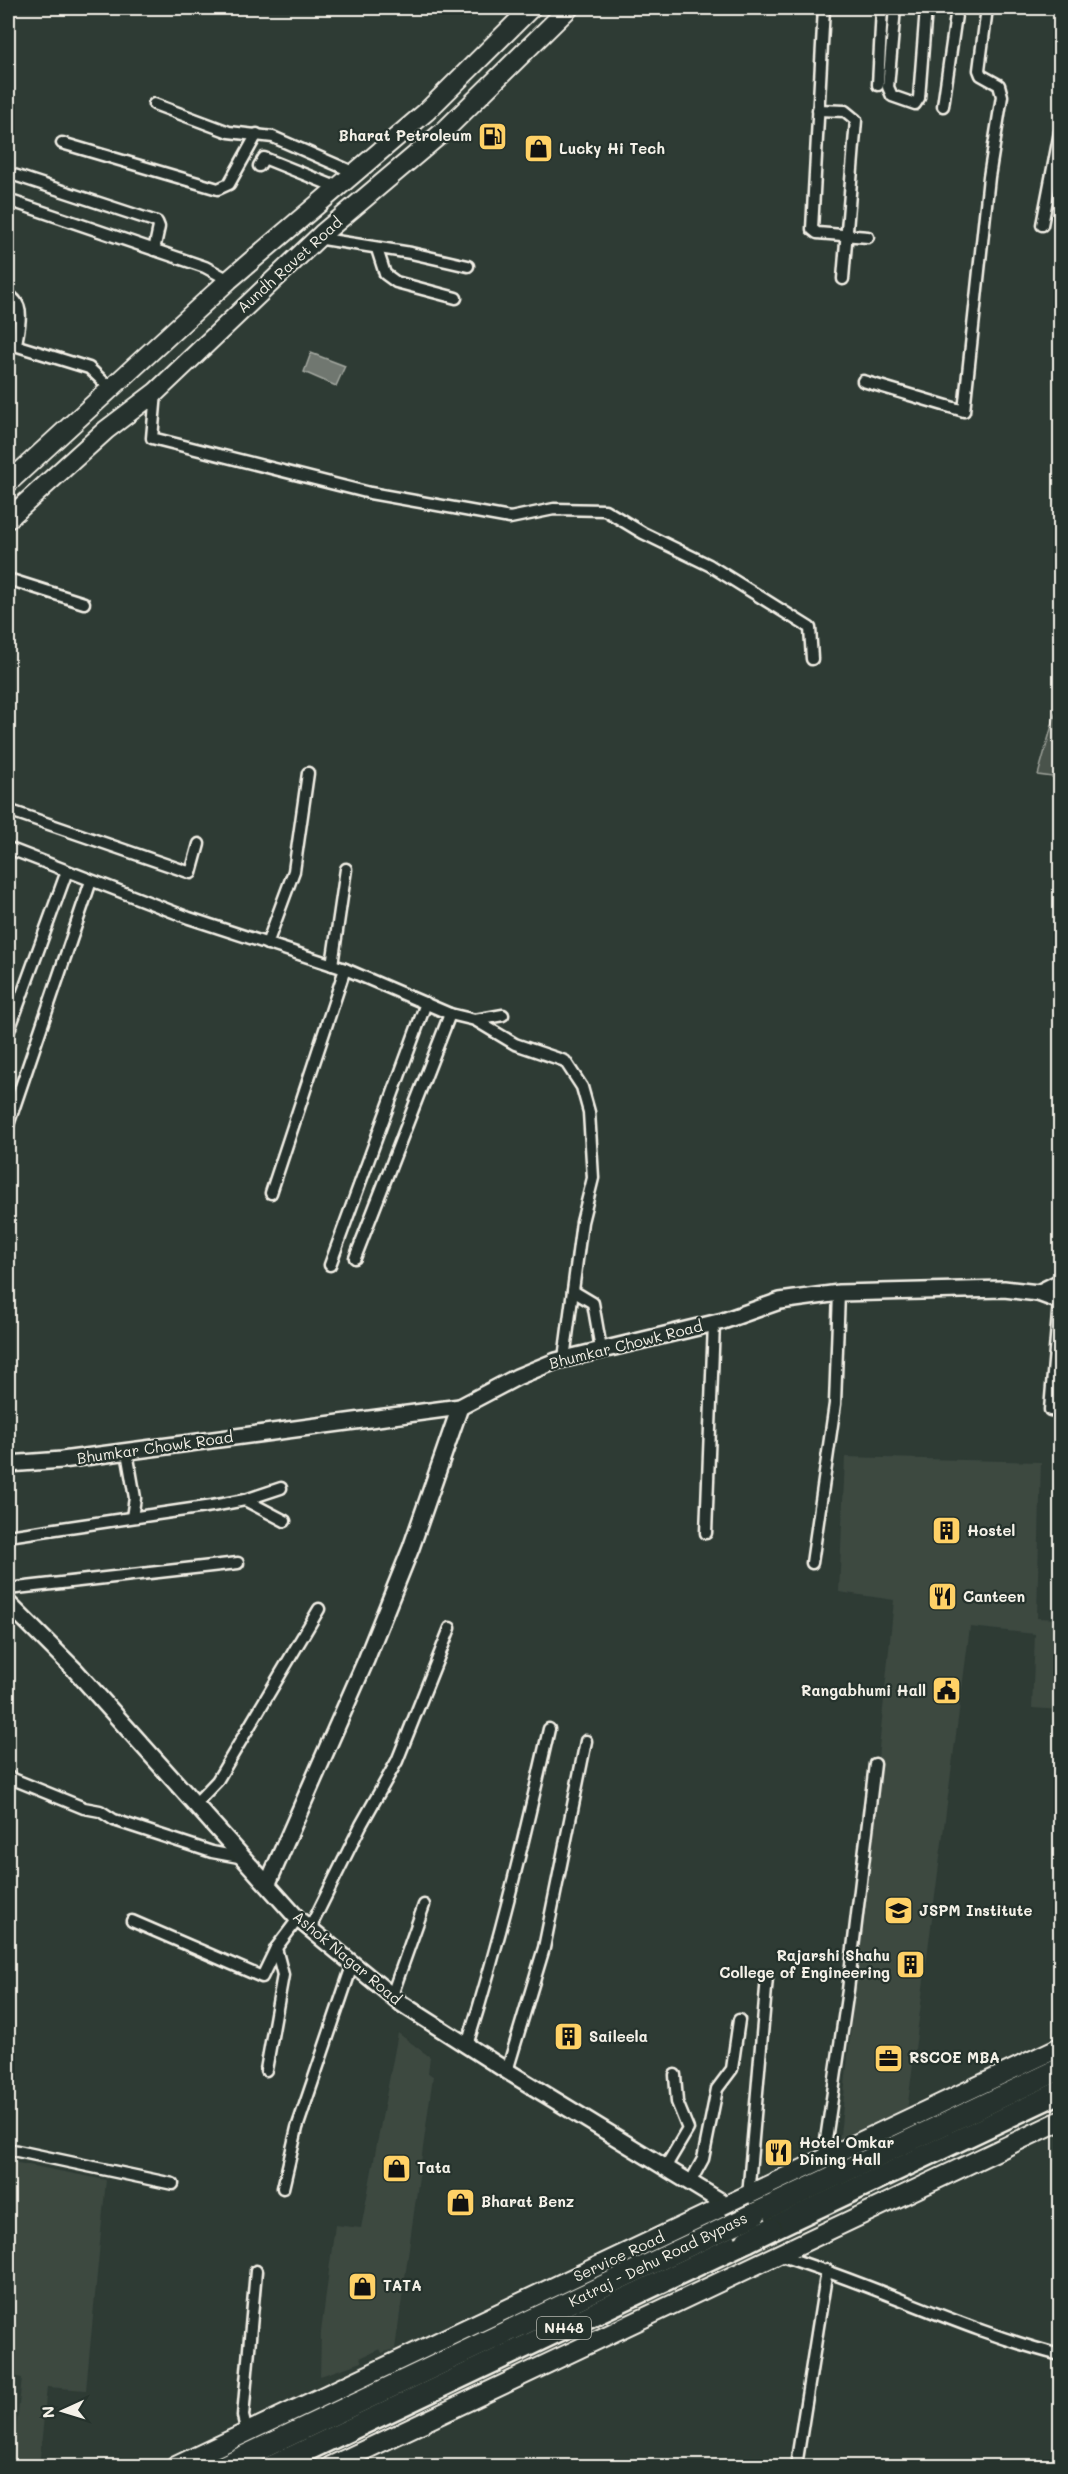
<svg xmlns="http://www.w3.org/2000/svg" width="1068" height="2474" font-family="Mali,sans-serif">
  <rect width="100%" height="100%" fill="#2e3b34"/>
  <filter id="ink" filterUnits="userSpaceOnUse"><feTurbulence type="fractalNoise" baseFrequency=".0167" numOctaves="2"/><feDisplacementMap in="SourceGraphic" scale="12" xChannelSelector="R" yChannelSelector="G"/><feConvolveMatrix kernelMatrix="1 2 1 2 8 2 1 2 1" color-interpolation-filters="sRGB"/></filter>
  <g filter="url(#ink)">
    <g fill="#3c4841">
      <polygon points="845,1457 1041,1462 1037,1618 1060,1619 1060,1710 1032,1708 1035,1634 970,1627 907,2111 839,2145 894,1600 839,1592"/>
      <polygon points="398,2033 430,2057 428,2073 433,2076 395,2349 382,2353 380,2349 360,2358 362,2362 320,2376 321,2332 335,2225 361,2228"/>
      <polygon points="8,2161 106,2180 86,2390 47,2387 39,2466 12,2466 22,2378 8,2375"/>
    </g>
    <polygon fill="#48524c" stroke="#9ea29a" stroke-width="1.5" points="1060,697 1060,778 1038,775"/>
    <polygon fill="#6f7770" stroke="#a4a8a0" stroke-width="1.5" points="311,353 345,366 336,386 304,372"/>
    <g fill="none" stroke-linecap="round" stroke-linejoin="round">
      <defs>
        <g id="street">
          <polyline points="824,8 812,229 817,233 868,237"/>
          <polyline points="895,8 888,87 892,96 915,104 919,98 926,8"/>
          <polyline points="878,85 882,8"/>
          <polyline points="154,104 229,132 273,137 353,172"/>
          <polyline points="943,106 957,8"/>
          <polyline points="818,110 845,111 856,120 843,279"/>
          <polyline points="62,143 218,189 229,184 257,134"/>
          <polyline points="259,166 264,158 336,187"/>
          <polyline points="8,173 157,222 159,227 154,250"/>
          <polyline points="8,200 205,267 229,280"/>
          <polyline points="1042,225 1060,132"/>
          <polyline points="317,238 411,253 468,266"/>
          <polyline points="377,249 385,274 396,282 456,298"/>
          <path d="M 8,295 C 27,305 18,327 16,345"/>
          <polyline points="8,343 89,368 111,389"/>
          <polyline points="863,381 964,411 989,177 1002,96 999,85 981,75 979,70 987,8"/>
          <polyline points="156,393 152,438 370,493 510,518 554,509 605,510 643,533 709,565 810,628 812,659"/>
          <polyline points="8,579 84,603"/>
          <polyline points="8,810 191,873 199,844"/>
          <polyline points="8,848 189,918 345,969 450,1014 475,1020 503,1015"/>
          <polyline points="267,944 294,871 308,773"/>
          <polyline points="332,965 346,869"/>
          <polyline points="475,1020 515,1044 565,1061 582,1087 589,1112 593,1178 582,1222 564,1359"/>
          <polyline points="8,1033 67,871"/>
          <polyline points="8,1125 91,881"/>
          <polyline points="271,1193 345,969"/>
          <polyline points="355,1258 450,1014"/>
          <polyline points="330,1265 426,1003"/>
          <polyline points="1060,1290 1050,1410 1060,1411"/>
          <polyline points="573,1291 593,1303 601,1349"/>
          <polyline points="127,1452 135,1498 132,1517"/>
          <polyline points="245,1500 285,1521"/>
          <polyline points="706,1533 714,1323"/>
          <polyline points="8,1536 212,1506 245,1500 281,1488"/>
          <polyline points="812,1563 835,1404 839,1293"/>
          <polyline points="8,1589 238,1563"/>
          <polyline points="8,1777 84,1808 100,1811 114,1820 212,1852 244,1858"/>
          <polyline points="196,1803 217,1781 319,1609"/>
          <polyline points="132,1921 262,1977 276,1948"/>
          <polyline points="310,1928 361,1825 397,1761 450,1628"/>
          <polyline points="392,1995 424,1905"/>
          <path d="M 467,2045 C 500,1941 525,1835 549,1729"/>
          <polyline points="266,2070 283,1975 276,1948 298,1919"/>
          <polyline points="507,2071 544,1948 586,1741"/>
          <polyline points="8,2149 173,2184"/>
          <polyline points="823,2160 848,1990 875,1764"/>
          <polyline points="666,2166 688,2129 677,2102 675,2075"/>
          <polyline points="691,2181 703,2159 717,2089 732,2069 739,2020"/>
          <polyline points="283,2188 297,2128 353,1963"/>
          <polyline points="748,2196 767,1977"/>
          <path d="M 778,2255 C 874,2284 965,2331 1060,2355"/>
          <polyline points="247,2433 243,2416 256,2271"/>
          <polyline points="796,2466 827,2270"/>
        </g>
        <g id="secondary">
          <polyline points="1038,1293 1060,1282"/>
          <polyline points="8,1464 62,1460 460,1407 517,1377 556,1361 723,1321 780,1301 839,1293 1004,1289 1038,1293 1060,1301"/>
          <polyline points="8,1603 75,1670 298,1919 402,2004 507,2071 735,2210"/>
          <polyline points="268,1883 366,1660 411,1548 460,1407"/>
        </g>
        <g id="primary">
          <polyline points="8,483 229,280 426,112 531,8"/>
          <polyline points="8,519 106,430 156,392 322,234 444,131 569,8"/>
          <polyline points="176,2466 1060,2047"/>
          <polyline points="331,2466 1060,2121"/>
        </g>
        <g id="highway">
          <polyline points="755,2214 1060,2069"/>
          <polyline points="771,2229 1060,2092"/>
          <polyline points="224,2466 730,2226"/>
          <polyline points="273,2466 747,2241"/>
        </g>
      </defs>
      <use href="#street" stroke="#f4f1e8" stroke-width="15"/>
      <use href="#secondary" stroke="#f4f1e8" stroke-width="20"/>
      <use href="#primary" stroke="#f4f1e8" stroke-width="22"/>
      <use href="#highway" stroke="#f4f1e8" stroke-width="26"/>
      <use href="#street" stroke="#26332d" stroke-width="10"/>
      <use href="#secondary" stroke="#26332d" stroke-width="15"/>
      <use href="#primary" stroke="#26332d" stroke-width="18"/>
      <use href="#highway" stroke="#26332d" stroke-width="21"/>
      <defs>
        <g id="highway-bridge">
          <polyline points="730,2226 755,2214"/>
          <polyline points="747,2241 771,2229"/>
        </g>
      </defs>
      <use href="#highway-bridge" stroke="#f4f1e8" stroke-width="26" stroke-linecap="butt"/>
      <use href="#highway-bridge" stroke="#26332d" stroke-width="21"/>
    </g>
  </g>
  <defs>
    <symbol id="fuel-square" viewBox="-11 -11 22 22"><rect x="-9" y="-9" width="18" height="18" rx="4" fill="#ffd166" stroke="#26332d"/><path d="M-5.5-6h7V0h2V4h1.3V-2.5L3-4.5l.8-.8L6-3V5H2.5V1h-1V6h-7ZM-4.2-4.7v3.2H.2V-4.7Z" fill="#111"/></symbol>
    <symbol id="shop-square" viewBox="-11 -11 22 22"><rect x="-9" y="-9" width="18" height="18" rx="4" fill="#ffd166" stroke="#26332d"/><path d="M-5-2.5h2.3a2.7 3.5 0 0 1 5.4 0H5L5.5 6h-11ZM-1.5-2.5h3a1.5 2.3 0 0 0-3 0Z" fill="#111"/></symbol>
    <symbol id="building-square" viewBox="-11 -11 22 22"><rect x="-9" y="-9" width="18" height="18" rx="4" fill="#ffd166" stroke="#26332d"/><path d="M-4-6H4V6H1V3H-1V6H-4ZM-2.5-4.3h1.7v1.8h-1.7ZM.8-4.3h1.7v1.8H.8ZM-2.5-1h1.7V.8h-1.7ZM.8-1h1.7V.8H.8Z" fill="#111"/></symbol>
    <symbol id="restaurant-square" viewBox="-11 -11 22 22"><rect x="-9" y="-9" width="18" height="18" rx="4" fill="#ffd166" stroke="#26332d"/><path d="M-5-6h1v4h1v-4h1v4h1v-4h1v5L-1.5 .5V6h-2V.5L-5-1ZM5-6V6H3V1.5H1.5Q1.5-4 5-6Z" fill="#111"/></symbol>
    <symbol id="civic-square" viewBox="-11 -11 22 22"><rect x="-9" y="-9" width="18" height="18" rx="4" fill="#ffd166" stroke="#26332d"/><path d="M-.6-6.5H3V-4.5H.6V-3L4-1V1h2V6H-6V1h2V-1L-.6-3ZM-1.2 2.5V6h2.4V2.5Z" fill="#111"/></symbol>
    <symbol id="university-square" viewBox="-11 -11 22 22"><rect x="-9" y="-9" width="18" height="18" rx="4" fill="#ffd166" stroke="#26332d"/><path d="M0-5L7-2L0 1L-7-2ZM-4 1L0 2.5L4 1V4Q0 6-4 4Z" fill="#111"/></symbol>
    <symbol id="office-square" viewBox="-11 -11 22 22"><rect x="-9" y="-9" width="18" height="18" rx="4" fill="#ffd166" stroke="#26332d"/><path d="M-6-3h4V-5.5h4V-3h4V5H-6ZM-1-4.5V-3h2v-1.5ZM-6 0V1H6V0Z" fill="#111"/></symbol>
  </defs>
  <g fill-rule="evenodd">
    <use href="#fuel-square" x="476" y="120" width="33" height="33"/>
    <use href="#shop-square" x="522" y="132" width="33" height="33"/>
    <use href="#building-square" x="930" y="1514" width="33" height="33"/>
    <use href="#restaurant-square" x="926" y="1580" width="33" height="33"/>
    <use href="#civic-square" x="930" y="1674" width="33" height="33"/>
    <use href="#university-square" x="882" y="1894" width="33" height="33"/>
    <use href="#building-square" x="894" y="1948" width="33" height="33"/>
    <use href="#building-square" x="552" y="2020" width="33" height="33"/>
    <use href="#office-square" x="872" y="2042" width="33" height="33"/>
    <use href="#restaurant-square" x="762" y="2136" width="33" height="33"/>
    <use href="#shop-square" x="380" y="2152" width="33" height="33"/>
    <use href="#shop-square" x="444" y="2186" width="33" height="33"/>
    <use href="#shop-square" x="346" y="2270" width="33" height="33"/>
  </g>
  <g text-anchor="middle" stroke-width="4.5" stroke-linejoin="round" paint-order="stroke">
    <rect fill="#26332d" stroke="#b6b8b0" stroke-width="1.5" x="537" y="2317" width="54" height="22" rx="4.5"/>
    <g font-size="14" font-weight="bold" fill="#f4f1e8">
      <text x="564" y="2333">NH48</text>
    </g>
    <g font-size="15" font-weight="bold" fill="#f4f1e8" stroke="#26332d" text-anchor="start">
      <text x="472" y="141" text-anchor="end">Bharat Petroleum</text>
      <text x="559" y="154">Lucky Hi Tech</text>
      <text x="967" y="1536">Hostel</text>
      <text x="963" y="1602">Canteen</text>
      <text x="926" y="1696" text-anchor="end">Rangabhumi Hall</text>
      <text x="919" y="1916">JSPM Institute</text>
      <text x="890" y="1961" text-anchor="end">Rajarshi Shahu<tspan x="890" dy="17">College of Engineering</tspan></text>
      <text x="589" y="2042">Saileela</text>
      <text x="909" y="2063">RSCOE MBA</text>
      <text x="799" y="2148">Hotel Omkar<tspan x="799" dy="17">Dining Hall</tspan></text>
      <text x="417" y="2173">Tata</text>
      <text x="481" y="2207">Bharat Benz</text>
      <text x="383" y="2291">TATA</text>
    </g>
    <g font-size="15" fill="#f4f1e8" stroke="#26332d">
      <text transform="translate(290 265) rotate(-42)" y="5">Aundh Ravet Road</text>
      <text transform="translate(626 1345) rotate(-14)" y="5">Bhumkar Chowk Road</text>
      <text transform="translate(155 1448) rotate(-8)" y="5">Bhumkar Chowk Road</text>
      <text transform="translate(347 1958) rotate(40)" y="5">Ashok Nagar Road</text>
      <text transform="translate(619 2257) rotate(-25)" y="5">Service Road</text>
      <text transform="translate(658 2260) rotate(-26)" y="5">Katraj - Dehu Road Bypass</text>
    </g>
  </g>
  <rect width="1068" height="2474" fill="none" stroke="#26332d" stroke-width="30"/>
  <rect x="15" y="15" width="1038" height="2444" fill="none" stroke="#f4f1e8" stroke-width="2" filter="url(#ink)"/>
  <g transform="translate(63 2411) rotate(266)" stroke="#26332d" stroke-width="4.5" paint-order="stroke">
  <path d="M0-4.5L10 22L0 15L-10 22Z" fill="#f4f1e8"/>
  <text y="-9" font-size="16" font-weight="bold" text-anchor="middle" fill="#f4f1e8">N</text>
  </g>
</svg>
